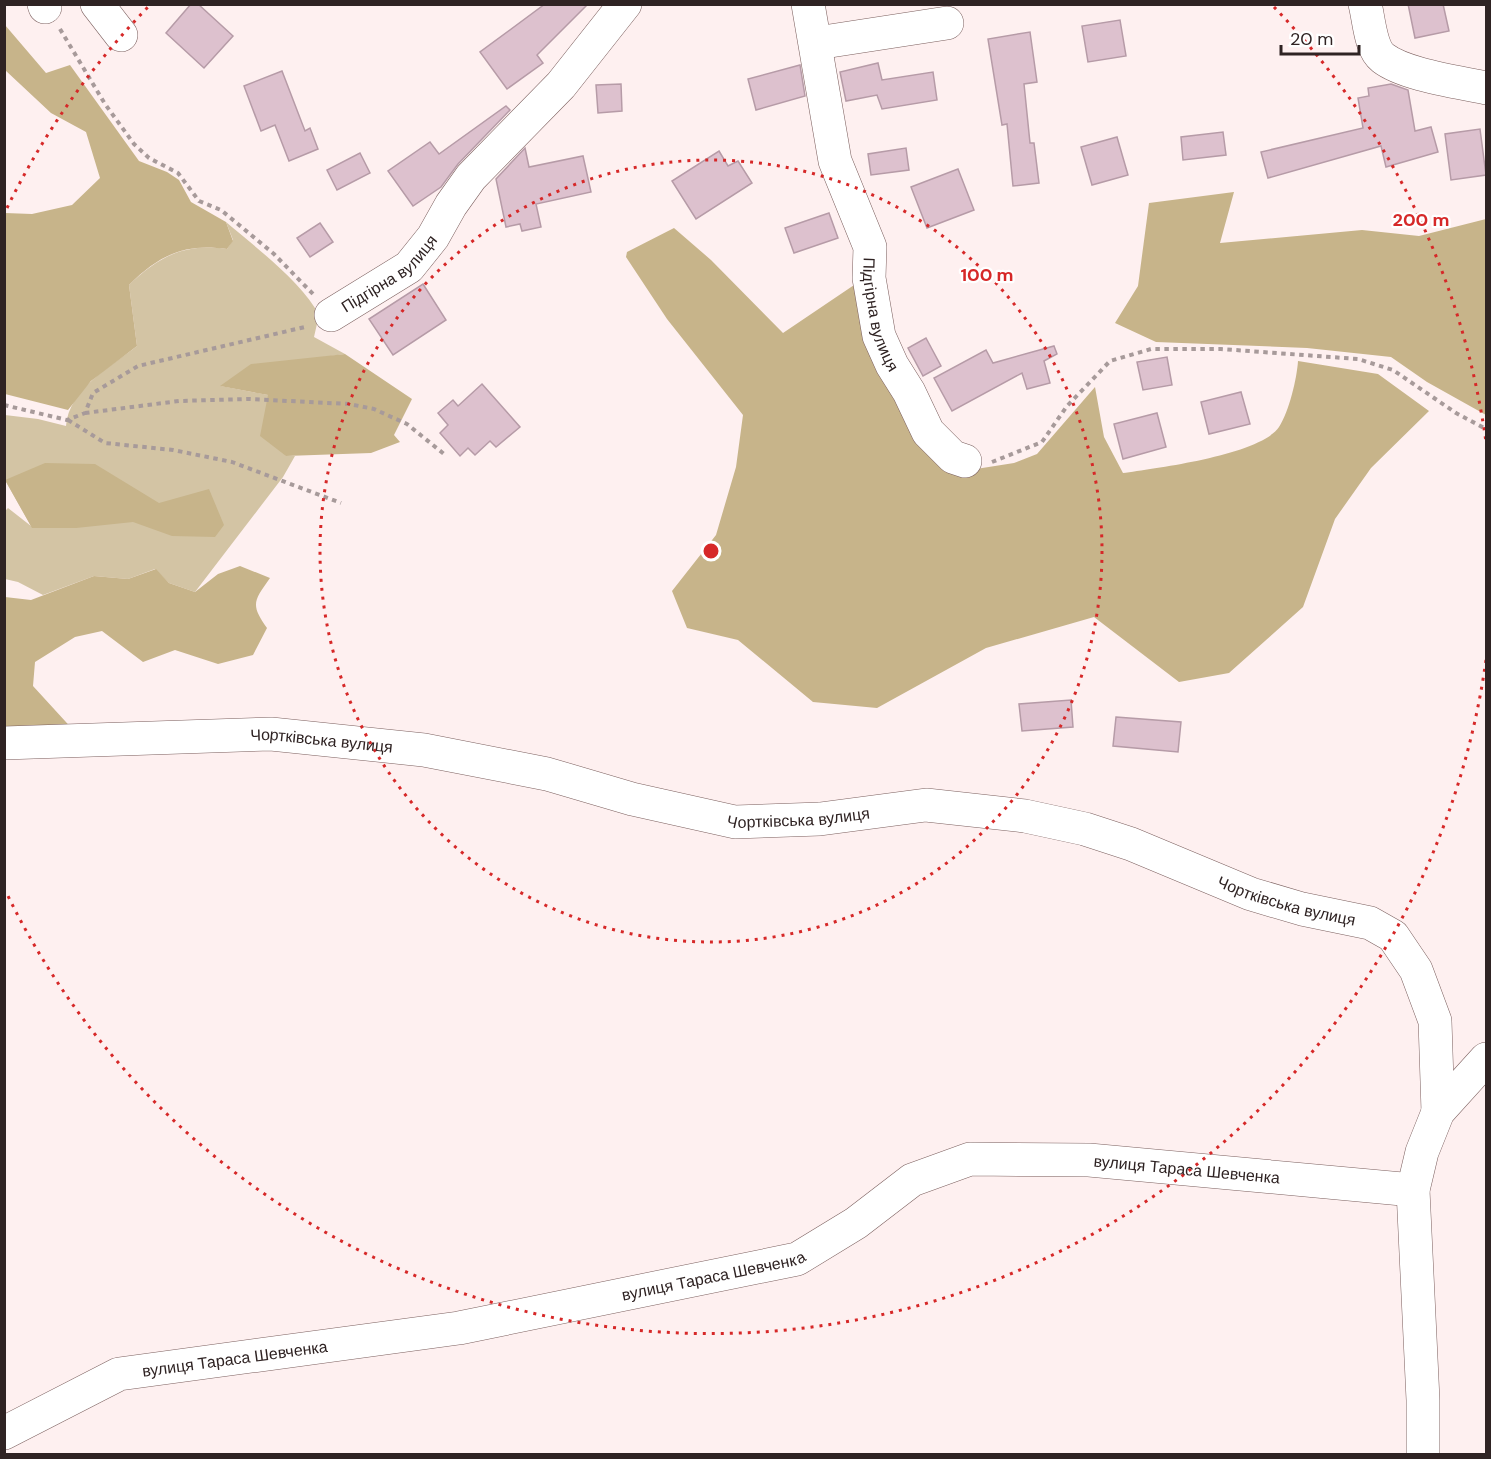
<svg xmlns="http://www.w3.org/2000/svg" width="1491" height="1459" font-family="'DM Sans',sans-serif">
  <rect width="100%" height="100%" fill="#fef0f0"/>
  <path fill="#d3c4a4" d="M 226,222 C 254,246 302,282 319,315 L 314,337 L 345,354 L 310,359 L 221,386 L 268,395 L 286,456 L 295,456 L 283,477 L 195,592 L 169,583 L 155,569 L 128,579 L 94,576 L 43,595 L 18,582 L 5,579 L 5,511 L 8,508 L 31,526 L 5,480 L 5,415 L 38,419 L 66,426 C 69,389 110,367 137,346 L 129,285 C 159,256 185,243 227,249 L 233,240 Z"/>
  <g fill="#c7b48a">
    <path d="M 5,25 L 46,73 L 70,65 L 139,161 L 167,172 L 179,180 L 191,202 L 226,222 L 233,241 L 227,249 C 185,243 159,255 129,285 L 137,346 L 91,381 L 68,410 L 5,394 L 5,213 L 32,214 L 72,205 L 100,178 L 86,132 L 51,113 L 5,70 Z"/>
    <polygon points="1234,192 1220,243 1362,230 1419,236 1486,219 1486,415 1427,382 1391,357 1307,348 1156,342 1115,323 1138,286 1149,203"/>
    <path d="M 674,228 L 711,260 L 783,333 L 863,279 L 874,338 L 976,469 L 1014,463 L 1037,454 L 1095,387 L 1104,437 L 1123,473 C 1157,468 1260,455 1279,427 C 1289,412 1297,378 1298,361 L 1378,374 L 1429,411 L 1371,468 L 1335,519 L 1303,607 L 1229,673 L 1179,682 L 1094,617 L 986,648 L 877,708 L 813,702 L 738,640 L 687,628 L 672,591 L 716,535 L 736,467 L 743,415 L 667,319 L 626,257 L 627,252 Z"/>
    <polygon points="345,354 412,399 394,435 400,442 371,453 286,456 260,436 268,395 220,386 251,364"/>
    <polygon points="45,463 95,464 159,503 209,489 224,525 215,537 172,536 133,522 76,528 32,528 5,480"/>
    <path d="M 240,566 L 270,578 C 254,601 250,604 267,628 L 253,655 L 218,664 L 175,650 L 143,662 L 102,631 L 75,637 L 35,662 L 33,686 L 76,733 L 5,739 L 5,597 L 31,600 L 94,576 L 128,579 L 156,569 L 169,583 L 195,592 L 218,574 Z"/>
  </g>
  <g fill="#ddc1ce" stroke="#b69ba7" stroke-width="1.5">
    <polygon points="191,4 198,4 233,36 204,68 166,33"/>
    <polygon points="545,4 588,4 537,55 543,63 507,89 480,52"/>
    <polygon points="1408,4 1443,4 1449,31 1415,38"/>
    <polygon points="1120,20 1126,56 1088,62 1082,26"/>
    <polygon points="1030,32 1037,82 1024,84 1030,143 1034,143 1039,183 1013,186 1007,124 1002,125 988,39"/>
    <polygon points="878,63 882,80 933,72 937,100 882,109 877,95 846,101 840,72"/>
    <polygon points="800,65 805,96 756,110 748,79"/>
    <polygon points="282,71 305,131 310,128 318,149 289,161 275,125 261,131 244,86"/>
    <polygon points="621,84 622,111 598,113 596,85"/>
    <polygon points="1391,84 1408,90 1415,131 1431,127 1438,152 1386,167 1381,146 1268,178 1261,152 1363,128 1358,98 1369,96 1368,88"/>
    <polygon points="506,106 510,110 458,164 441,187 413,206 388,171 430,142 439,154"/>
    <polygon points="1480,129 1486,175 1451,180 1445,134"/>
    <polygon points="1223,132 1226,155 1183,160 1181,137"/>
    <polygon points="1117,137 1128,175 1092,185 1081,147"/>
    <polygon points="525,148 529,167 583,156 591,192 536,204 541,227 522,231 520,224 506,227 496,179"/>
    <polygon points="906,148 909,170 871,175 868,154"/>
    <polygon points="719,151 728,166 738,161 752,183 696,219 672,181"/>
    <polygon points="360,153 370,173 337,190 327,170"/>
    <polygon points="958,169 974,210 927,228 911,187"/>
    <polygon points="829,213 838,238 794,253 785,228"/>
    <polygon points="320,223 333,242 310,257 297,238"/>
    <polygon points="423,284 446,320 393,355 369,319"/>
    <polygon points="926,338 941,366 923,376 908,348"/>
    <polygon points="1054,346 1057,354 1044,361 1050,383 1027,389 1022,373 952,411 934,378 986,350 993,363"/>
    <polygon points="1167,357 1172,385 1143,390 1137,362"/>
    <polygon points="482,384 520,427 496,447 490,441 475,455 468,448 460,456 440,433 448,425 438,413 453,400 458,406"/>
    <polygon points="1241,392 1250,424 1209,434 1201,402"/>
    <polygon points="1157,413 1166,447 1123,459 1114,424"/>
    <polygon points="1071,700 1073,727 1022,731 1019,704"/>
    <polygon points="1116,717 1181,722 1178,752 1113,746"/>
  </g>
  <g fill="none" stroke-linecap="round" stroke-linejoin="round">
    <defs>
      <g id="minor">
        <polyline points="44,4 45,7"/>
        <polyline points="97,4 121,35"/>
        <path id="s1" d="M 808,4 L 835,161 L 870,247 L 869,278 L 879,336 L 892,365 L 909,392 L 928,432 L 953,457 L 965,461"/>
        <path d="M 1365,4 C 1369,19 1370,48 1383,58 C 1405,75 1459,82 1486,88"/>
        <polyline points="817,43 947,23"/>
        <path id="s2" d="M 331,315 L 409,267 L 433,237 L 451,205 L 471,177 L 561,85 L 625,4"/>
        <path id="s3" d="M 4,743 L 271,734 L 424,750 L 547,774 L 632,799 L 735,822 L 820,819 L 926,805 L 1025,816 L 1085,829 L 1131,844 L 1251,894 L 1302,909 L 1370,923 L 1393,936 L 1416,970 L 1435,1021 L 1438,1112"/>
        <path id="s4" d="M 4,1433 L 119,1374 L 459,1328 L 797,1259 L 856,1223 L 912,1180 L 970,1159 L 1089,1160 L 1413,1190"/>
        <polyline points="1423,1454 1423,1400 1413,1190 1422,1152 1438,1112 1486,1059"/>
      </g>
    </defs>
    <use href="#minor" stroke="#7c605f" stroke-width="34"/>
    <g stroke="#a79a9a" stroke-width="4" stroke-dasharray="4.5 4.5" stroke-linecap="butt">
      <polyline points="60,29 105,104 134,144 149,158 178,173 199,201 221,210 274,254 313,294"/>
      <polyline points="4,405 67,420 85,413 93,393 138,366 305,327"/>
      <polyline points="85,413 179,401 249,399 349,404 374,409 407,424 444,454"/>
      <polyline points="68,420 105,443 173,450 232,462 341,503"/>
      <polyline points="992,462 1042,442 1067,406 1110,361 1151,349 1221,349 1358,359 1393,370 1456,413 1486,429"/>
    </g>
    <use href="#minor" stroke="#fff" stroke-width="33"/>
  </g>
  <g fill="none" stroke="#d62828" stroke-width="3" stroke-dasharray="3 6">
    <circle cx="711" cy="551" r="391"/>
    <path d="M1486 660A783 783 0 0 1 7 894M7 208A783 783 0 0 1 148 7M1274 7A783 783 0 0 1 1486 442"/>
  </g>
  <g text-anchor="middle" stroke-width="4.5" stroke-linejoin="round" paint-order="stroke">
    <g font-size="16" fill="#2f2323" stroke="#fff">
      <text dy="6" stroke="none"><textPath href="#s2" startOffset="72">Підгірна вулиця</textPath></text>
      <text dy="6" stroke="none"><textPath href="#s1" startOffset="321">Підгірна вулиця</textPath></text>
      <text dy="6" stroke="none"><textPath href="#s3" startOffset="318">Чортківська вулиця</textPath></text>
      <text dy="6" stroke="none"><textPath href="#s3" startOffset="804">Чортківська вулиця</textPath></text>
      <text dy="6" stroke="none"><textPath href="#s3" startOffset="1308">Чортківська вулиця</textPath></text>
      <text dy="6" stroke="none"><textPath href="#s4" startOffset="1236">вулиця Тараса Шевченка</textPath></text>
      <text dy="6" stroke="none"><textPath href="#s4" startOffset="732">вулиця Тараса Шевченка</textPath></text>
      <text dy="6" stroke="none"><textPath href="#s4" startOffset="246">вулиця Тараса Шевченка</textPath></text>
    </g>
  </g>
  <circle cx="711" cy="551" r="9" fill="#d62828" stroke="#fff" stroke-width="3"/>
  <g font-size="18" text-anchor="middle" font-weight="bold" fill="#d62828" stroke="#fff" stroke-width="4.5" stroke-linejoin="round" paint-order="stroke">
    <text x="1421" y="226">200 m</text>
    <text x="987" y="281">100 m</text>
  </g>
  <rect width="1491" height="1459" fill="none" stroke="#2f2323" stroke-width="12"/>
  <path d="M1281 45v9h78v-9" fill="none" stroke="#2f2323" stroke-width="3"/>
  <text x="1290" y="45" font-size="18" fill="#2f2323" stroke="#ffffff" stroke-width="4.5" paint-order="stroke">20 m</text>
</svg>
